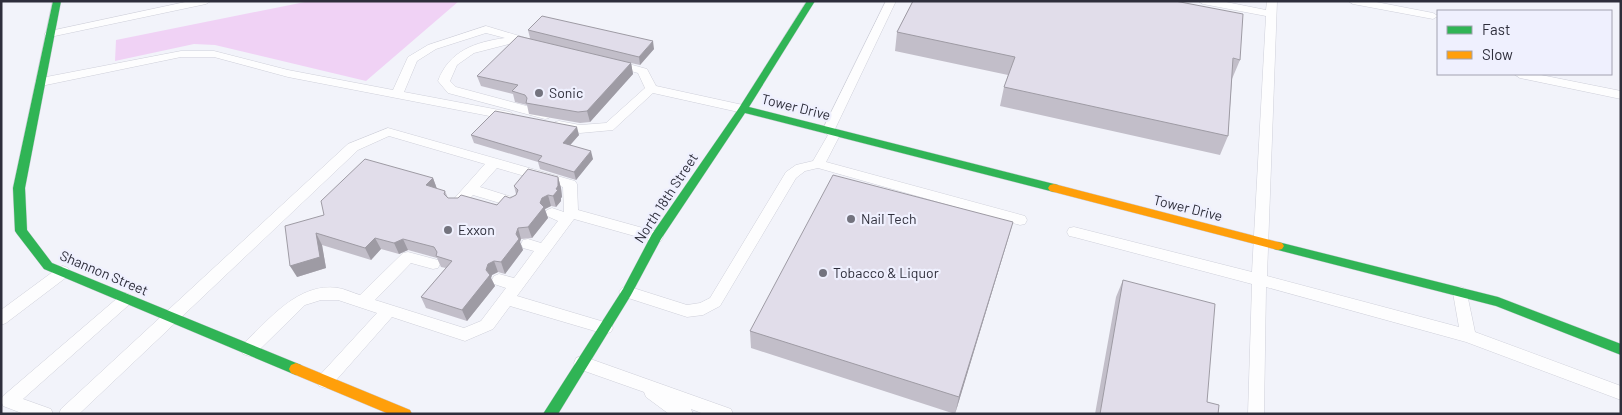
<svg xmlns="http://www.w3.org/2000/svg" width="1622" height="415" font-family="Barlow,sans-serif">
  <rect width="100%" height="100%" fill="#f2f3fa"/>
  <polygon fill="#f0d2f5" points="310,1 459,1 366,81 215,45 194,44 115,61 116,40"/>
  <g fill="none" stroke-linecap="round" stroke-linejoin="round">
    <defs>
      <g id="lane">
        <polygon points="190,1 211,1 206,4 50,37 44,34 50,31"/>
        <polygon points="886,1 896,1 835,129 841,133 826,162 1025,216 1027,220 1025,224 1020,225 818,168 805,171 796,178 720,306 703,315 687,317 622,296 619,292 622,288 627,286 687,305 700,303 710,298 786,172 796,165 813,161 828,135 822,131"/>
        <polygon points="1198,1 1221,1 1266,10 1267,1 1277,1 1267,276 1459,327 1453,293 1456,289 1461,287 1466,289 1475,332 1621,386 1621,400 1466,342 1266,287 1264,414 1248,414 1252,284 1074,237 1069,236 1067,232 1069,228 1074,227 1252,272 1266,16 1203,4"/>
        <polygon points="1348,1 1371,1 1433,13 1438,16 1433,19 1353,4"/>
        <path d="M 486,26 L 536,41 L 538,43 L 532,46 L 517,42 L 474,53 L 457,65 L 450,81 L 456,87 L 549,112 L 551,115 L 549,118 L 545,119 L 448,93 L 438,81 C 449,51 475,42 505,38 L 486,33 L 436,49 L 417,61 L 404,92 L 510,112 L 516,116 L 514,119 L 510,120 L 288,77 L 214,57 L 181,57 L 41,86 L 35,82 L 41,78 L 181,51 L 214,51 L 288,70 L 393,90 L 408,57 L 428,45 Z"/>
        <polygon points="614,60 647,69 656,86 743,105 749,109 743,113 653,93 613,130 580,133 555,128 553,125 555,122 559,121 580,125 606,123 645,88 638,73 610,65 608,63 610,61"/>
        <polygon points="1514,74 1536,74 1621,91 1621,99 1520,78"/>
        <path d="M 388,128 L 575,181 L 577,184 L 578,210 L 661,233 L 663,237 L 661,241 L 656,242 L 574,219 L 517,296 L 611,324 L 613,328 L 611,332 L 605,334 L 510,306 L 493,329 L 465,341 L 392,317 L 331,386 L 325,388 L 319,386 L 317,381 L 319,376 L 377,313 L 338,300 L 321,300 L 305,305 L 255,354 L 249,356 L 243,354 L 241,349 L 243,344 C 269,320 298,282 338,288 C 345,289 353,293 360,295 L 403,253 L 408,252 L 438,260 L 440,264 L 438,268 L 433,269 L 411,263 L 375,300 L 464,328 L 481,321 L 506,288 L 494,284 L 492,280 L 494,276 L 499,274 L 514,278 L 534,251 L 523,248 L 521,244 L 523,240 L 528,239 L 541,243 L 558,221 L 547,216 L 545,213 L 547,210 L 552,208 L 564,212 L 563,187 L 497,168 L 480,187 L 518,199 L 520,202 L 518,205 L 513,207 L 473,195 L 462,207 L 452,207 L 450,204 L 452,201 L 485,164 L 389,136 L 358,150 L 79,414 L 59,414 L 61,409 L 348,144 Z"/>
        <polygon points="63,266 68,268 70,272 68,276 6,323 1,325 1,310 58,268"/>
        <polygon points="126,293 131,295 134,299 131,303 23,399 51,409 53,414 24,414 3,406 1,400 3,396 121,295"/>
        <polygon points="582,356 731,409 733,414 704,414 691,409 693,414 669,414 646,397 644,392 576,368 574,363 576,358"/>
      </g>
      <g id="fast">
        <polygon points="53,1 61,1 25,188 27,230 52,263 301,365 303,369 301,373 296,375 291,373 44,269 17,234 15,231 13,188"/>
        <polygon points="807,1 815,1 749,107 1054,184 1058,185 1060,188 1058,191 1054,192 745,113 661,239 631,295 558,414 543,414 623,289 652,234 739,108"/>
        <polygon points="1278,242 1498,297 1621,344 1621,355 1496,306 1274,249 1272,246 1274,243"/>
      </g>
      <g id="slow">
        <polygon points="1054,184 1278,242 1282,243 1284,246 1282,249 1278,250 1050,191 1048,188 1050,185"/>
        <polygon points="296,363 410,410 412,414 389,414 291,373 289,369 291,365"/>
      </g>
    </defs>
    <use href="#lane" stroke="#cfd0da" stroke-width="1"/>
    <use href="#fast" stroke="#cfd0da" stroke-width="1"/>
    <use href="#slow" stroke="#cfd0da" stroke-width="1"/>
    <use href="#lane" fill="#fdfdfe" fill-rule="evenodd"/>
    <use href="#fast" fill="#30b455" fill-rule="evenodd"/>
    <use href="#slow" fill="#ff9f0a" fill-rule="evenodd"/>
  </g>
  <g fill="#c2bec9">
    <polygon points="913,1 1240,60 1232,79 1228,136 1220,155 1000,106 1004,87 1008,75 895,51 897,32"/>
    <polygon points="528,30 654,49 640,65 631,63 633,74 590,122 580,123 529,114 527,105 515,102 513,94 481,86 477,76 530,38"/>
    <polygon points="471,135 579,135 570,145 593,159 576,180 540,169 538,162 474,143"/>
    <polygon points="558,177 561,188 562,197 561,198 561,201 556,207 551,206 545,209 548,218 532,238 521,239 520,242 523,250 505,274 498,272 492,275 491,278 495,286 467,321 426,308 421,297 446,268 441,267 437,258 408,250 399,254 381,249 371,260 322,245 326,268 297,277 324,215 433,178 437,189 445,191 448,198 497,205 516,195 516,194 514,186"/>
    <polygon points="1013,222 1008,239 955,414 751,348 750,331"/>
    <polygon points="1123,280 1207,402 1218,414 1095,414 1116,297"/>
  </g>
  <g fill="#9e9ba4">
    <polygon points="653,41 654,49 640,65 639,57"/>
    <polygon points="631,63 633,74 590,122 587,111"/>
    <polygon points="577,127 579,135 565,151 563,143"/>
    <polygon points="591,151 593,159 576,180 574,172"/>
    <polygon points="558,177 561,188 562,197 561,198 561,201 556,207 553,196 556,189"/>
    <polygon points="433,178 437,189 426,185"/>
    <polygon points="548,195 551,206 545,209 545,210 548,218 532,238 528,227 542,198"/>
    <polygon points="1013,222 1008,239 955,414 959,397"/>
    <polygon points="518,228 521,239 520,242 523,250 505,274 501,262 516,234"/>
    <polygon points="316,233 322,245 326,268 297,277 290,266"/>
    <polygon points="375,238 381,249 371,260 365,248"/>
    <polygon points="403,239 408,250 399,254 394,243"/>
    <polygon points="494,261 498,272 492,275 491,278 495,286 467,321 462,310 486,270 488,264"/>
  </g>
  <g fill="#e1ddea" stroke="#9e9ba4">
    <polygon points="913,1 1175,1 1243,14 1240,60 1233,58 1228,136 1004,87 1015,57 897,32"/>
    <polygon points="542,16 653,41 639,57 528,30"/>
    <polygon points="518,36 631,63 587,111 578,112 526,103 527,98 525,95 512,91 518,85 477,76"/>
    <polygon points="495,111 577,127 563,143 591,151 574,172 538,161 542,156 471,135"/>
    <polygon points="365,159 433,178 426,185 445,191 444,194 448,198 458,198 461,195 497,205 505,196 510,198 516,195 518,190 514,186 528,169 558,177 558,186 556,189 558,190 553,196 548,195 542,198 540,203 544,207 528,227 518,228 516,234 519,239 501,262 494,261 488,264 486,270 490,275 462,310 421,297 452,261 436,256 437,252 434,247 403,239 394,243 375,238 365,248 316,233 320,257 290,266 285,226 324,215 321,201"/>
    <polygon points="833,175 1013,222 959,397 750,331"/>
    <polygon points="1123,280 1215,304 1207,402 1219,405 1218,414 1100,414"/>
  </g>
  <g fill="#73737e" stroke="#eff0fe" stroke-width="2">
    <circle cx="539" cy="93" r="5"/>
    <circle cx="851" cy="219" r="5"/>
    <circle cx="448" cy="230" r="5"/>
    <circle cx="823" cy="273" r="5"/>
  </g>
  <g text-anchor="middle" stroke-width="4.5" stroke-linejoin="round" paint-order="stroke">
    <g font-size="14" fill="#2e2e3b" stroke="#eff0fe" text-anchor="start">
      <text x="549" y="98">Sonic</text>
      <text x="861" y="224">Nail Tech</text>
      <text x="458" y="235">Exxon</text>
      <text x="833" y="278">Tobacco &amp; Liquor</text>
    </g>
    <g font-size="14" fill="#2e2e3b" stroke="#eff0fe">
      <text transform="translate(796 107) rotate(14)" y="5">Tower Drive</text>
      <text transform="translate(666 198) rotate(-57)" y="5">North 18th Street</text>
      <text transform="translate(1188 208) rotate(14)" y="5">Tower Drive</text>
      <text transform="translate(104 273) rotate(23)" y="5">Shannon Street</text>
    </g>
  </g>
  <rect width="1622" height="415" fill="none" stroke="#2e2e3b" stroke-width="5"/>
  <rect x="1437" y="10" width="175" height="65" fill="#eff0fe" stroke="#a2a2b0"/>
  <rect x="1447" y="26" width="25" height="8" fill="#30b455" stroke="#a2a2b0"/>
  <text x="1482" y="35" font-size="15" fill="#2e2e3b">Fast</text>
  <rect x="1447" y="51" width="25" height="8" fill="#ff9f0a" stroke="#a2a2b0"/>
  <text x="1482" y="60" font-size="15" fill="#2e2e3b">Slow</text>
</svg>
